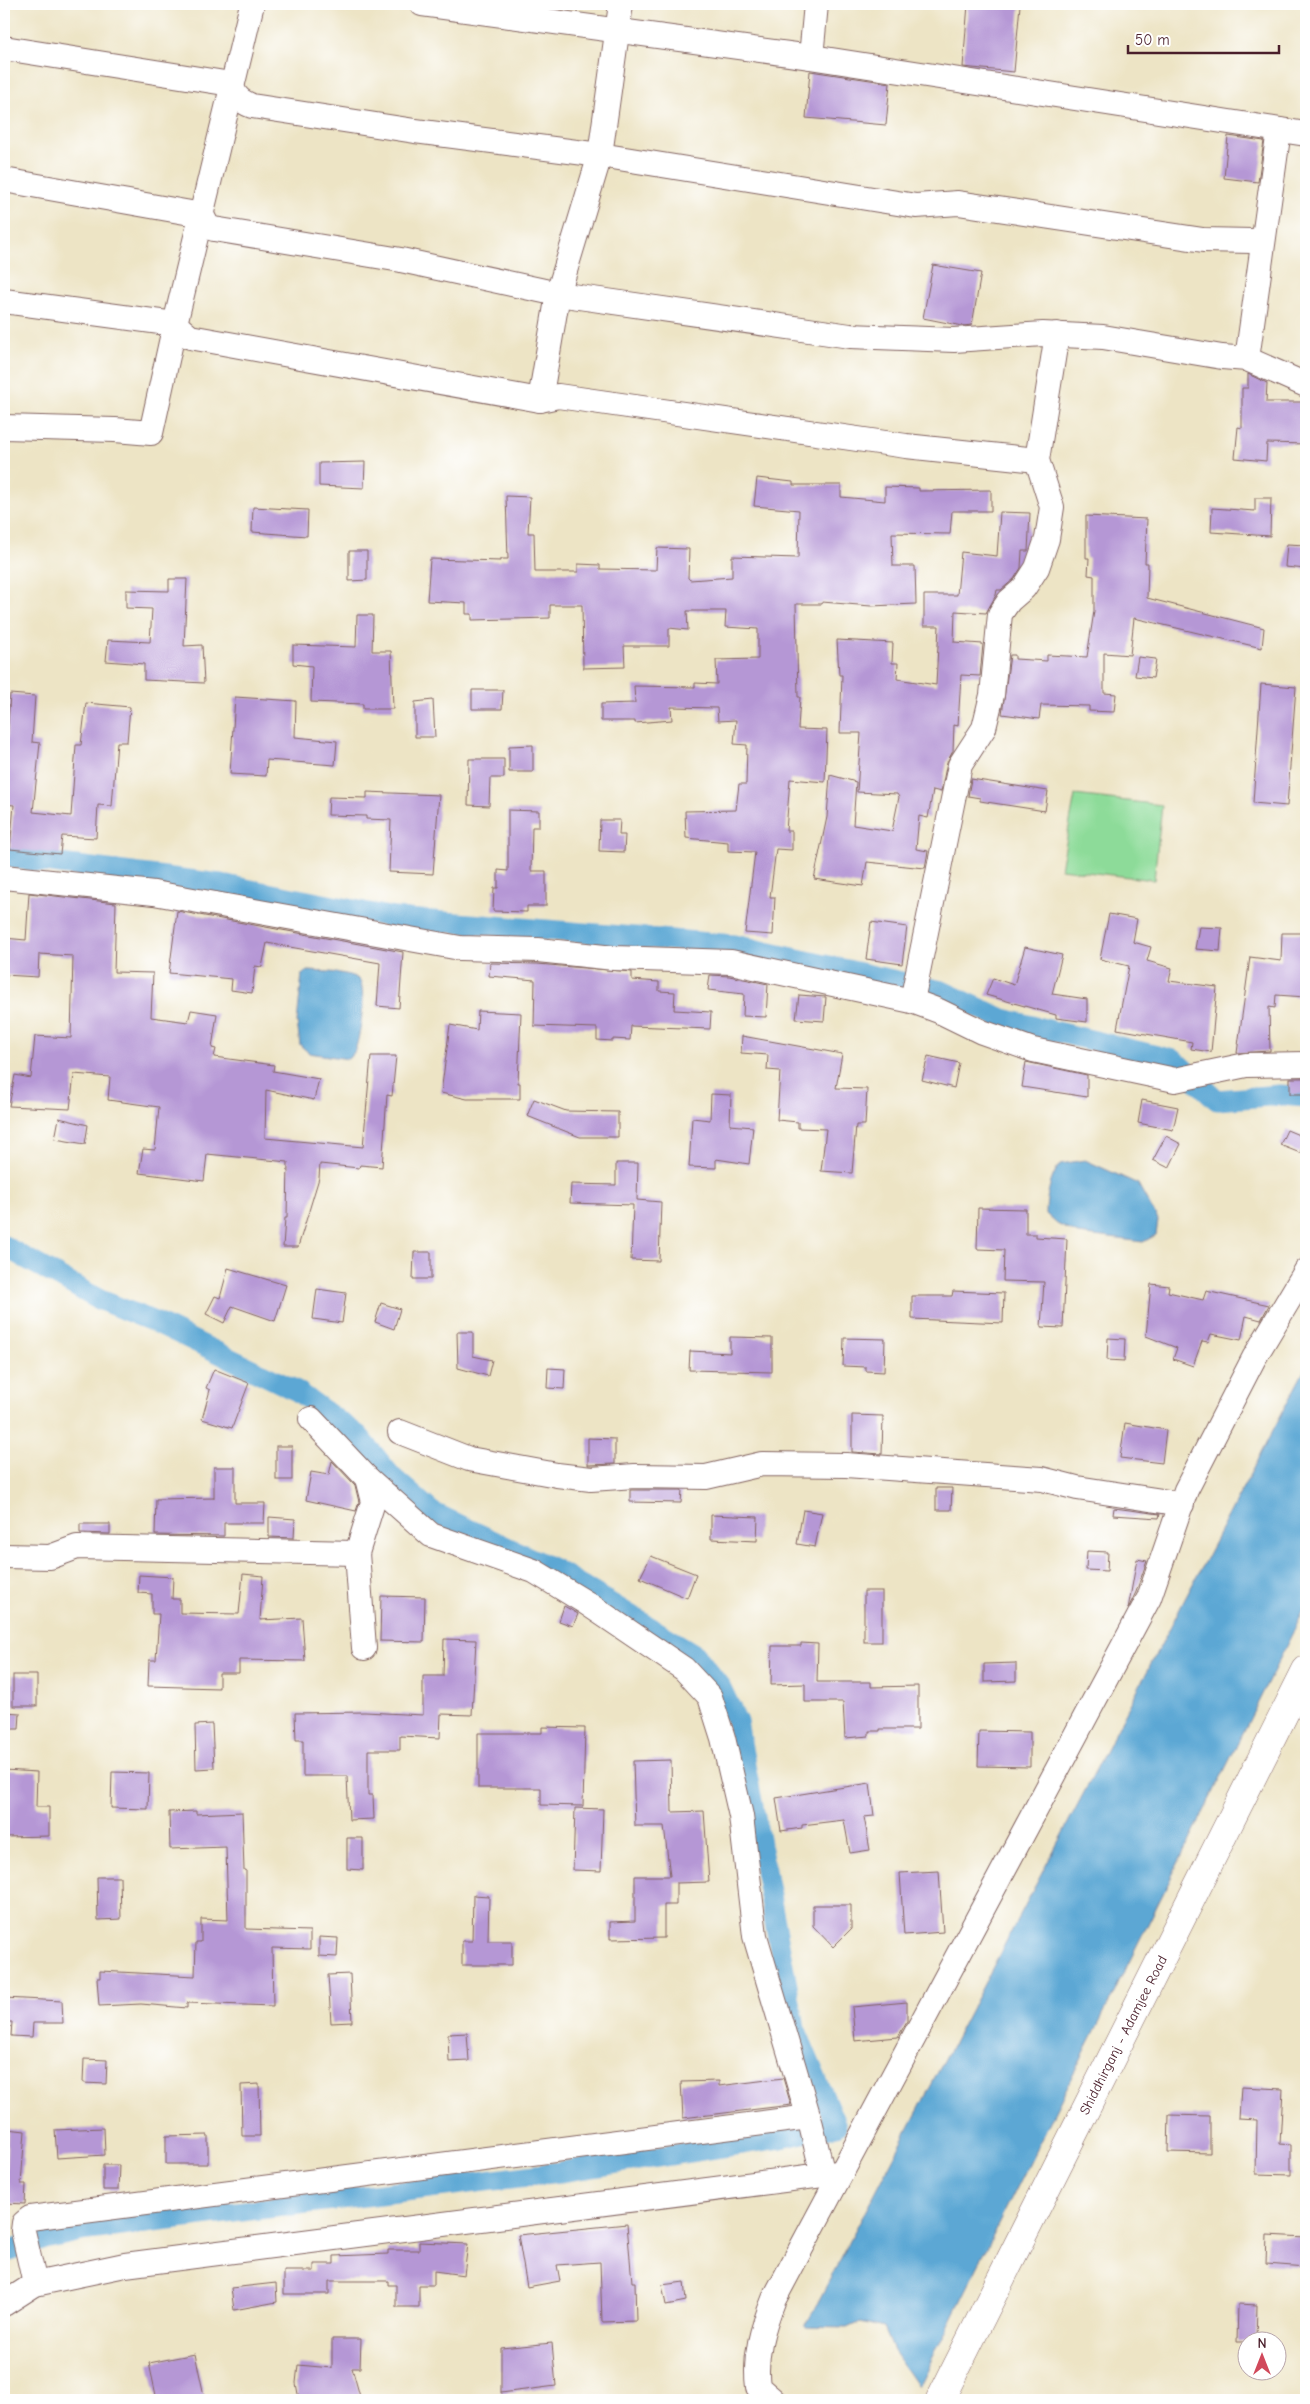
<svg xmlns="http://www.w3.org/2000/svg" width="1310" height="2404" font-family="'Comic Neue',sans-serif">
  <rect width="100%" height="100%" fill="#fff"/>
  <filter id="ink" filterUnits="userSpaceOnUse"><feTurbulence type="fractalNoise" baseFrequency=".02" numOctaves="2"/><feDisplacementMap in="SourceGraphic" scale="10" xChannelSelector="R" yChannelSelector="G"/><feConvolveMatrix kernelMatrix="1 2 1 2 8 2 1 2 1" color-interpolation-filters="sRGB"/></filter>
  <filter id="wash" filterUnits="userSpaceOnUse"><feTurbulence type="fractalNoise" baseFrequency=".0096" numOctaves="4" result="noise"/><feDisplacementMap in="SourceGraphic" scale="20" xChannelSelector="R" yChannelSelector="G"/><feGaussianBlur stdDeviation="1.12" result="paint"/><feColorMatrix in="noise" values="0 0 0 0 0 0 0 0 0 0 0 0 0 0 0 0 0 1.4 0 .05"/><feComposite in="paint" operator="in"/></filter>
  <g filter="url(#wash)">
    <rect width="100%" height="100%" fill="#ede4c5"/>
    <polygon fill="#8ddb99" stroke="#6c7d62" points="1075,795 1162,805 1154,880 1061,869"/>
    <g fill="#5ba7d4" stroke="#526380">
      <path d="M 308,971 C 322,972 347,971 358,979 C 368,986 360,1038 355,1050 C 354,1054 350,1056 348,1059 L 309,1053 L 300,1045 L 297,1022 L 302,974 Z"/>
      <path d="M 1085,1160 L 1138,1184 L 1158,1220 L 1156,1235 L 1143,1242 L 1078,1234 L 1057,1224 L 1046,1214 C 1046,1198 1050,1177 1060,1164 Z"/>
      <polygon points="1306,1367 1306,1606 918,2387 893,2351 883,2328 861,2322 848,2328 805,2327"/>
    </g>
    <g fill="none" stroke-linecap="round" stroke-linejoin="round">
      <g stroke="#5ba7d4" stroke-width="21">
        <polyline points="4,857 221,884 395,918 735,945 942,991 1003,1019 1174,1060 1217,1100 1280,1095 1306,1097"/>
        <polyline points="4,1246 98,1299 157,1323 297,1391 359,1436 392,1477 432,1512 554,1569 696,1655 721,1688 737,1722 795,2028 836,2126 780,2138 560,2172 81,2231 45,2239 4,2253"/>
      </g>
    </g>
    <g id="blocks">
      <g fill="#b597d5">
        <polygon points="968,4 1020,5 1014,72 963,67"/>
        <polygon points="810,71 890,83 886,125 806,118"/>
        <polygon points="1228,136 1264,141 1258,182 1224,178"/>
        <polygon points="933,265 981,273 972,325 963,326 923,318"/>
        <polygon points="1248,374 1267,383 1266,402 1306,402 1306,444 1267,443 1266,461 1235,458 1238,427 1242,428 1242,388 1248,388"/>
        <polygon points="365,462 364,488 319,486 319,463"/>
        <polygon points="757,478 793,482 793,485 841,485 841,497 885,501 885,487 919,488 919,491 991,490 991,511 952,511 950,534 892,533 893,566 915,566 916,604 871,606 822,602 822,604 796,604 798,697 800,697 798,729 827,730 825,782 790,779 786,831 792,831 792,850 776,849 770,897 775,897 773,935 745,933 755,852 728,851 728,842 686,838 685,811 736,810 739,784 746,784 747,745 734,744 736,720 718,721 717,708 671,707 672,720 635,723 635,721 601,721 601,704 635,703 634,686 695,687 695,683 717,684 716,660 758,659 758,629 725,627 726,611 687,611 688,630 669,628 669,646 624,646 625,667 583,668 582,605 550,605 550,618 472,620 472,614 466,614 466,603 427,601 430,559 501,561 501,559 508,559 506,496 530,497 528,533 534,533 535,572 578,572 578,564 600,565 600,569 656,570 657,548 689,549 688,578 690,580 732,577 732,556 798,558 799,510 754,506"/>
        <polygon points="1255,498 1271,498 1270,536 1211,532 1212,508 1255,511"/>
        <polygon points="253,507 308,510 307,536 252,532"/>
        <polygon points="1000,512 1030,513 1028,551 1022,551 1021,568 1014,579 1001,590 997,590 996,595 986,613 955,611 954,642 983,644 980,676 961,675 958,726 954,725 953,751 947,762 941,792 933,790 928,818 919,816 916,849 928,851 925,868 867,862 863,886 814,879 827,817 830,775 856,782 853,825 892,831 899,797 897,794 857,792 861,733 840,733 842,675 839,675 837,640 893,643 892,663 898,663 897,679 936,685 939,626 924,626 924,595 957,595 961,552 997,556"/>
        <polygon points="1086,516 1147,519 1145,563 1148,563 1147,598 1264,628 1262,648 1134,618 1130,655 1104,653 1104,693 1116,694 1114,712 1089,711 1089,706 1041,705 1039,719 1002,714 1010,655 1015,655 1015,659 1047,661 1047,655 1087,657 1094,611 1094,576 1088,575 1089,558 1086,558"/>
        <polygon points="1287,544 1306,545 1306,569 1285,567"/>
        <polygon points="349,551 367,551 367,580 349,581"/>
        <polygon points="169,579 187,579 184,646 202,645 204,683 144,680 144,664 106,661 108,640 150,642 152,609 126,608 126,590 169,591"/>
        <polygon points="357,615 373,615 372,651 391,651 393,709 363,709 363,704 311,702 312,666 293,664 293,645 356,647"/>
        <polygon points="1138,657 1156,659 1153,678 1135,676"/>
        <polygon points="1261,684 1296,687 1287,806 1253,803"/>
        <polygon points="472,690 503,690 502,709 472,709"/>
        <polygon points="10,694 35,696 32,742 40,743 33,812 71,816 76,745 81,745 86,703 130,707 127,742 117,742 112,806 98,805 96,838 62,836 60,854 10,849 14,805 4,804 4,740 7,740"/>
        <polygon points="235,697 296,701 295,737 337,741 335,765 267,760 266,776 230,774"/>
        <polygon points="433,700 435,737 415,737 415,702"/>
        <polygon points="533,745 533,772 509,772 509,746"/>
        <polygon points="469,759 504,759 504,778 490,778 489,806 468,805"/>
        <polygon points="971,779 1048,791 1045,811 980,801 980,798 968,796"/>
        <polygon points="367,792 439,795 433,874 389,872 391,820 366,819 366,816 328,815 329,797 367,798"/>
        <polygon points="508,810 539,811 539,827 532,827 531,871 546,871 546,906 527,906 527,912 493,911 494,888 498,888 498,870 508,871"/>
        <polygon points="600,820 620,820 619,835 625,835 624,852 599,851"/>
        <polygon points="29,893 116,903 114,972 153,973 151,1017 188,1022 191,1010 217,1014 212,1048 216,1049 214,1057 274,1065 273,1071 319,1079 314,1100 266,1090 265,1138 363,1147 371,1056 396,1056 392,1096 387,1095 382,1167 360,1165 359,1168 320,1164 319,1178 298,1247 283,1247 285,1218 287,1218 288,1162 207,1154 204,1181 139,1173 143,1149 155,1150 159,1107 108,1100 110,1077 74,1074 70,1109 9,1106 15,1075 31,1078 35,1036 71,1038 73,956 39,954 38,977 4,975 4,938 26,940"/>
        <polygon points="177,911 403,952 399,1008 377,1006 380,963 267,943 262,967 255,966 252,993 231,990 232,979 169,973"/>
        <polygon points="1109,914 1137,919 1133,942 1151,947 1147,961 1172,968 1169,981 1217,987 1211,1052 1191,1049 1192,1042 1117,1029 1129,966 1100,959"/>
        <polygon points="871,922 907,927 902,964 866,959"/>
        <polygon points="1199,927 1222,928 1220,951 1195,949"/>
        <polygon points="1282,933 1306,933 1306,997 1276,995 1275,1008 1269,1007 1270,1051 1237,1053 1250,957 1281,961"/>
        <polygon points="1025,947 1062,955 1052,994 1087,999 1087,1022 1056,1018 1056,1015 986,995 993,978 1014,985"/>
        <polygon points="490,963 537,964 632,972 632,980 659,982 659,991 675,992 674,1010 711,1012 710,1029 631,1026 630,1040 613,1039 613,1041 597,1040 597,1028 534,1026 535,980 489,976"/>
        <polygon points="710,975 729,976 768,984 766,1017 743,1016 744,994 708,990"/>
        <polygon points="799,995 826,997 824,1021 796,1019"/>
        <polygon points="478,1011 521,1013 518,1083 520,1083 520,1099 467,1099 441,1093 450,1025 477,1030"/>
        <polygon points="742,1036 842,1054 836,1088 867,1089 865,1125 856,1125 852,1173 821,1171 826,1129 798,1128 798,1122 777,1120 780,1071 767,1070 768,1055 741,1053"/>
        <polygon points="928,1056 959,1063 954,1088 922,1080"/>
        <polygon points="1026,1062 1087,1075 1087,1097 1022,1087"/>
        <rect x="1290" y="1078" width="16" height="16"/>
        <polygon points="711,1094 731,1095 730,1125 753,1127 749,1164 716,1159 716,1168 689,1167 692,1118 710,1120"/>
        <polygon points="534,1099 566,1111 618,1112 618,1137 580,1137 527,1116"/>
        <polygon points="1142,1100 1178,1107 1173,1130 1138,1123"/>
        <polygon points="59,1118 88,1125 85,1144 55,1139"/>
        <polygon points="1287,1130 1306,1138 1300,1153 1280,1145"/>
        <polygon points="1166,1136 1181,1144 1169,1168 1153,1160"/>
        <polygon points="616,1163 638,1163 637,1200 661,1202 659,1261 631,1260 633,1205 570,1203 571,1184 616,1185"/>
        <polygon points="978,1208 1026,1209 1026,1234 1036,1234 1036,1237 1067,1239 1063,1328 1041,1327 1044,1282 1003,1281 1004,1250 977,1249"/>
        <polygon points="414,1252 431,1252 431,1279 413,1279"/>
        <polygon points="228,1268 286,1285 275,1321 232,1306 224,1323 206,1314 215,1296 220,1298"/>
        <polygon points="1151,1284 1169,1286 1168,1292 1203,1300 1206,1291 1269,1305 1261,1320 1246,1316 1241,1340 1211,1334 1208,1342 1202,1341 1193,1366 1173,1359 1177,1348 1146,1336"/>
        <polygon points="317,1289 346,1293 342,1323 313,1319"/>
        <polygon points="953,1291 1004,1293 1003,1323 912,1319 912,1296 952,1296"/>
        <polygon points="381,1303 400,1309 394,1329 375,1322"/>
        <polygon points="457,1332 473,1332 473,1356 492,1360 488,1376 458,1368"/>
        <polygon points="730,1337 772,1338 772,1372 689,1370 690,1351 730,1353"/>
        <polygon points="844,1338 885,1339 884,1372 866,1371 866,1367 843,1366"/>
        <polygon points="1108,1338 1125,1339 1124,1361 1107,1360"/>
        <polygon points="548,1368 565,1369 564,1389 547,1388"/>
        <polygon points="214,1369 249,1383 232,1428 202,1419 210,1390 206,1388"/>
        <polygon points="852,1415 883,1416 882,1454 852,1452"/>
        <polygon points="1125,1423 1166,1430 1162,1463 1120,1458"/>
        <polygon points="588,1438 615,1439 615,1464 588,1465"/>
        <rect x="276" y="1446" width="16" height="34"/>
        <polygon points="332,1461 355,1485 359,1502 356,1511 306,1500 311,1472 329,1475"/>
        <polygon points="214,1467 235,1467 235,1503 265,1503 264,1523 224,1523 224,1536 155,1535 156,1499 214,1498"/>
        <polygon points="936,1488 952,1488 951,1510 936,1510"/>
        <polygon points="630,1490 682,1490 681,1503 630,1502"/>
        <polygon points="1114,1508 1160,1514 1159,1518 1113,1515"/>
        <polygon points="803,1510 822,1513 815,1547 797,1544"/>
        <polygon points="711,1515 758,1517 757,1541 711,1539"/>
        <polygon points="269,1517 295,1519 294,1538 269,1537"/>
        <polygon points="80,1524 110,1524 110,1534 80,1533"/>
        <polygon points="1087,1551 1108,1552 1107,1571 1086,1570"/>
        <polygon points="651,1556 696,1574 687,1598 640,1578"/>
        <polygon points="1137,1559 1147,1561 1136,1592 1128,1609"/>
        <polygon points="243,1574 263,1576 260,1620 302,1618 305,1661 239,1660 239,1673 219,1673 219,1688 148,1686 149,1660 156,1660 159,1614 152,1614 152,1594 138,1593 139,1575 173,1577 172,1599 180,1599 180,1613 239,1614"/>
        <rect x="864" y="1591" width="18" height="51"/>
        <polygon points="381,1596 425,1597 424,1642 380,1641"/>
        <polygon points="564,1606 578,1614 573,1626 559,1621"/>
        <polygon points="444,1639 476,1640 472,1715 441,1714 440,1738 400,1736 400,1750 368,1750 368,1795 373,1795 374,1819 349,1820 347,1776 303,1776 303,1740 296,1740 295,1713 365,1712 423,1715 423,1676 443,1676"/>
        <polygon points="801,1643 818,1644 817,1682 871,1682 871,1687 918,1686 918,1729 880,1729 880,1731 869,1731 869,1736 845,1738 843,1702 805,1702 805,1684 771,1685 772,1646 801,1646"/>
        <polygon points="1016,1663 1016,1681 984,1682 984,1664"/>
        <rect x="13" y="1675" width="24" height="31"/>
        <polygon points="4,1712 20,1713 19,1729 4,1729"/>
        <polygon points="212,1724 214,1768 196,1769 195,1725"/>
        <polygon points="542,1727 585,1728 583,1806 541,1805 541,1788 478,1788 478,1733 542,1733"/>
        <polygon points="979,1731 1030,1732 1030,1767 978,1766"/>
        <polygon points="671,1760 672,1812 704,1811 709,1882 676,1883 676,1905 664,1905 664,1938 610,1939 610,1922 635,1921 635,1876 670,1876 664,1826 635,1826 633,1761"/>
        <polygon points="4,1770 37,1772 36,1807 49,1807 49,1836 4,1837"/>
        <polygon points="112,1772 149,1773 148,1809 111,1808"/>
        <polygon points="870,1783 874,1816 864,1817 870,1850 850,1853 844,1820 802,1825 802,1828 781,1831 776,1798"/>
        <polygon points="575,1808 603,1809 601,1871 573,1870"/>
        <polygon points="196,1811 196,1814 242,1812 244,1870 246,1870 246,1929 310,1931 310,1949 272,1948 273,2006 187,2003 187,2008 141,2004 99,2006 97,1978 100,1978 100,1971 195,1976 196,1942 201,1942 201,1919 228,1920 226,1847 170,1849 169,1812"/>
        <polygon points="347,1838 363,1838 363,1870 347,1869"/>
        <polygon points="939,1871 943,1932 904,1935 900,1873"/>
        <polygon points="97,1877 120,1877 121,1919 98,1920"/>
        <polygon points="473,1895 489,1896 488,1941 512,1941 512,1965 462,1965 462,1941 472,1941"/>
        <polygon points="813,1905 851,1905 851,1929 833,1947 813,1926"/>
        <polygon points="319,1937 338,1938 337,1957 319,1956"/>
        <polygon points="350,1974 352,2022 331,2023 328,1975"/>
        <polygon points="4,1998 62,2001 63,2023 33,2023 32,2037 11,2036 12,2022 4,2022"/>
        <polygon points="907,2002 907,2021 898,2037 855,2041 852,2007"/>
        <polygon points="467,2033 469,2061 449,2062 448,2034"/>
        <polygon points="84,2059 107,2060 106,2084 83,2083"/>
        <polygon points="783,2078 791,2105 683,2118 681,2082 719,2081 719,2086"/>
        <polygon points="259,2084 260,2136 242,2136 241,2085"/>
        <polygon points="1241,2087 1283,2089 1280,2144 1291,2145 1291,2175 1256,2174 1257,2120 1239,2119"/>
        <polygon points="1169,2115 1210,2116 1210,2153 1168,2152"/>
        <polygon points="104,2128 105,2155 57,2158 55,2130"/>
        <polygon points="8,2129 25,2131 21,2184 26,2184 25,2204 4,2203"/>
        <polygon points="208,2135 208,2164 166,2164 166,2136"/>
        <polygon points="103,2165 119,2165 118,2190 103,2190"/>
        <polygon points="627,2224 632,2282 635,2282 636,2321 602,2322 600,2262 557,2265 560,2281 527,2287 518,2235"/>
        <polygon points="1267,2235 1306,2237 1306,2267 1266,2264"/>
        <polygon points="419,2242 468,2244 464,2275 434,2271 434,2285 419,2285 419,2307 396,2307 396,2285 388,2285 388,2281 329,2281 329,2294 284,2294 284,2271 314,2271 314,2264 334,2264 334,2256 388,2254 388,2250 419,2250"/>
        <polygon points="684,2282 686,2301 666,2305 662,2285"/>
        <polygon points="276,2283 277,2302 234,2310 231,2288"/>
        <polygon points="1238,2304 1257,2305 1256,2342 1237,2342"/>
        <polygon points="332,2339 361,2339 360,2368 352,2368 361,2400 299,2400 296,2383 298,2365 332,2368"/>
        <polygon points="552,2343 556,2386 501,2393 501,2348"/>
        <polygon points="195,2354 205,2400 157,2400 149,2363"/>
      </g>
    </g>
  </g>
  <g filter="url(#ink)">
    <use href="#blocks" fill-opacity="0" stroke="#836461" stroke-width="1"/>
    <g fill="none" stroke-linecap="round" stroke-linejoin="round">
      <defs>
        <g id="street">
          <polyline points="422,4 811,57 1306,134"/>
          <path d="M 4,48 L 231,84 C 235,97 240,101 252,106 L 415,131 L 600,155 L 916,206 L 958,203 L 1203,240 L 1252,241 L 1263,239"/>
          <polyline points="811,57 816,4"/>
          <polyline points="4,180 202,215 208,227 214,229 401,260 558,294 850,336 954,340 1043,334 1103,337 1222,357 1247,359 1306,385"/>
          <polyline points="4,301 175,324 190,337 540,400 558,396 906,446 1037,460"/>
          <polyline points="1247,359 1279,130"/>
          <polyline points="540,400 558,294 600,155 621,4"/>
          <polyline points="4,427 115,430 151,433 175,324 252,4"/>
          <polyline points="4,877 154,893 460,948 538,950 614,958 731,962 912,1001 939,1011 982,1032 1033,1050 1175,1080 1246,1065 1306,1064"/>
          <polyline points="912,1001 960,765 984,728 992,695 1000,614 1009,601 1024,588 1037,568 1047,539 1052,507 1037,460 1057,334"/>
          <polyline points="311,1419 367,1478 431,1535 534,1571 585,1602 684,1669 710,1697 723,1738 741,1816 755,1936 811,2125 823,2175"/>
          <polyline points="400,1432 469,1459 557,1475 591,1479 635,1476 706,1477 762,1464 846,1465 1042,1479 1077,1488 1182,1504"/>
          <polyline points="357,1553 364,1648"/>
          <polyline points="4,1556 50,1557 77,1547 357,1553 373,1502 367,1478"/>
          <polyline points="35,2284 23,2231 24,2223 30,2218 809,2117"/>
          <polyline points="4,2304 35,2284 125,2265 838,2173"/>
          <path d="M 773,2400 L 758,2387 C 754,2356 762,2329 774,2299 L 1149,1598 L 1186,1490 L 1254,1358 L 1306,1271"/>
        </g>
        <polyline id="primary" points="940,2400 1306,1670"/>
      </defs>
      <use href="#street" stroke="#836461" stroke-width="26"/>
      <use href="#primary" stroke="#836461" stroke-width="29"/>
      <use href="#street" stroke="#fff" stroke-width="24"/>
      <use href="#primary" stroke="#fff" stroke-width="28"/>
    </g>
  </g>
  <g text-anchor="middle" stroke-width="4" stroke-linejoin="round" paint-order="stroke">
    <g font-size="14" fill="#4a1f2b" stroke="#fff">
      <text transform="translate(1123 2035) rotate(-63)" y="5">Shiddhirganj - Adamjee Road</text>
    </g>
  </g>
  <rect width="1310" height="2404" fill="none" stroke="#fff" stroke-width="20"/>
  <g transform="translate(1262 2356)"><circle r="24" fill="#ffffff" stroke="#b7a5aa"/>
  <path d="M0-4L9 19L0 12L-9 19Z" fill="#d1495b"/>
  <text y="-8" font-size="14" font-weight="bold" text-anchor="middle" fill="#4a1f2b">N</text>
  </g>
  <path d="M1128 45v8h151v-8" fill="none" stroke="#4a1f2b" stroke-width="2.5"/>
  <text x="1135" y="45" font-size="15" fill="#4a1f2b" stroke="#ffffff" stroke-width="4" paint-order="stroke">50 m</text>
</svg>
